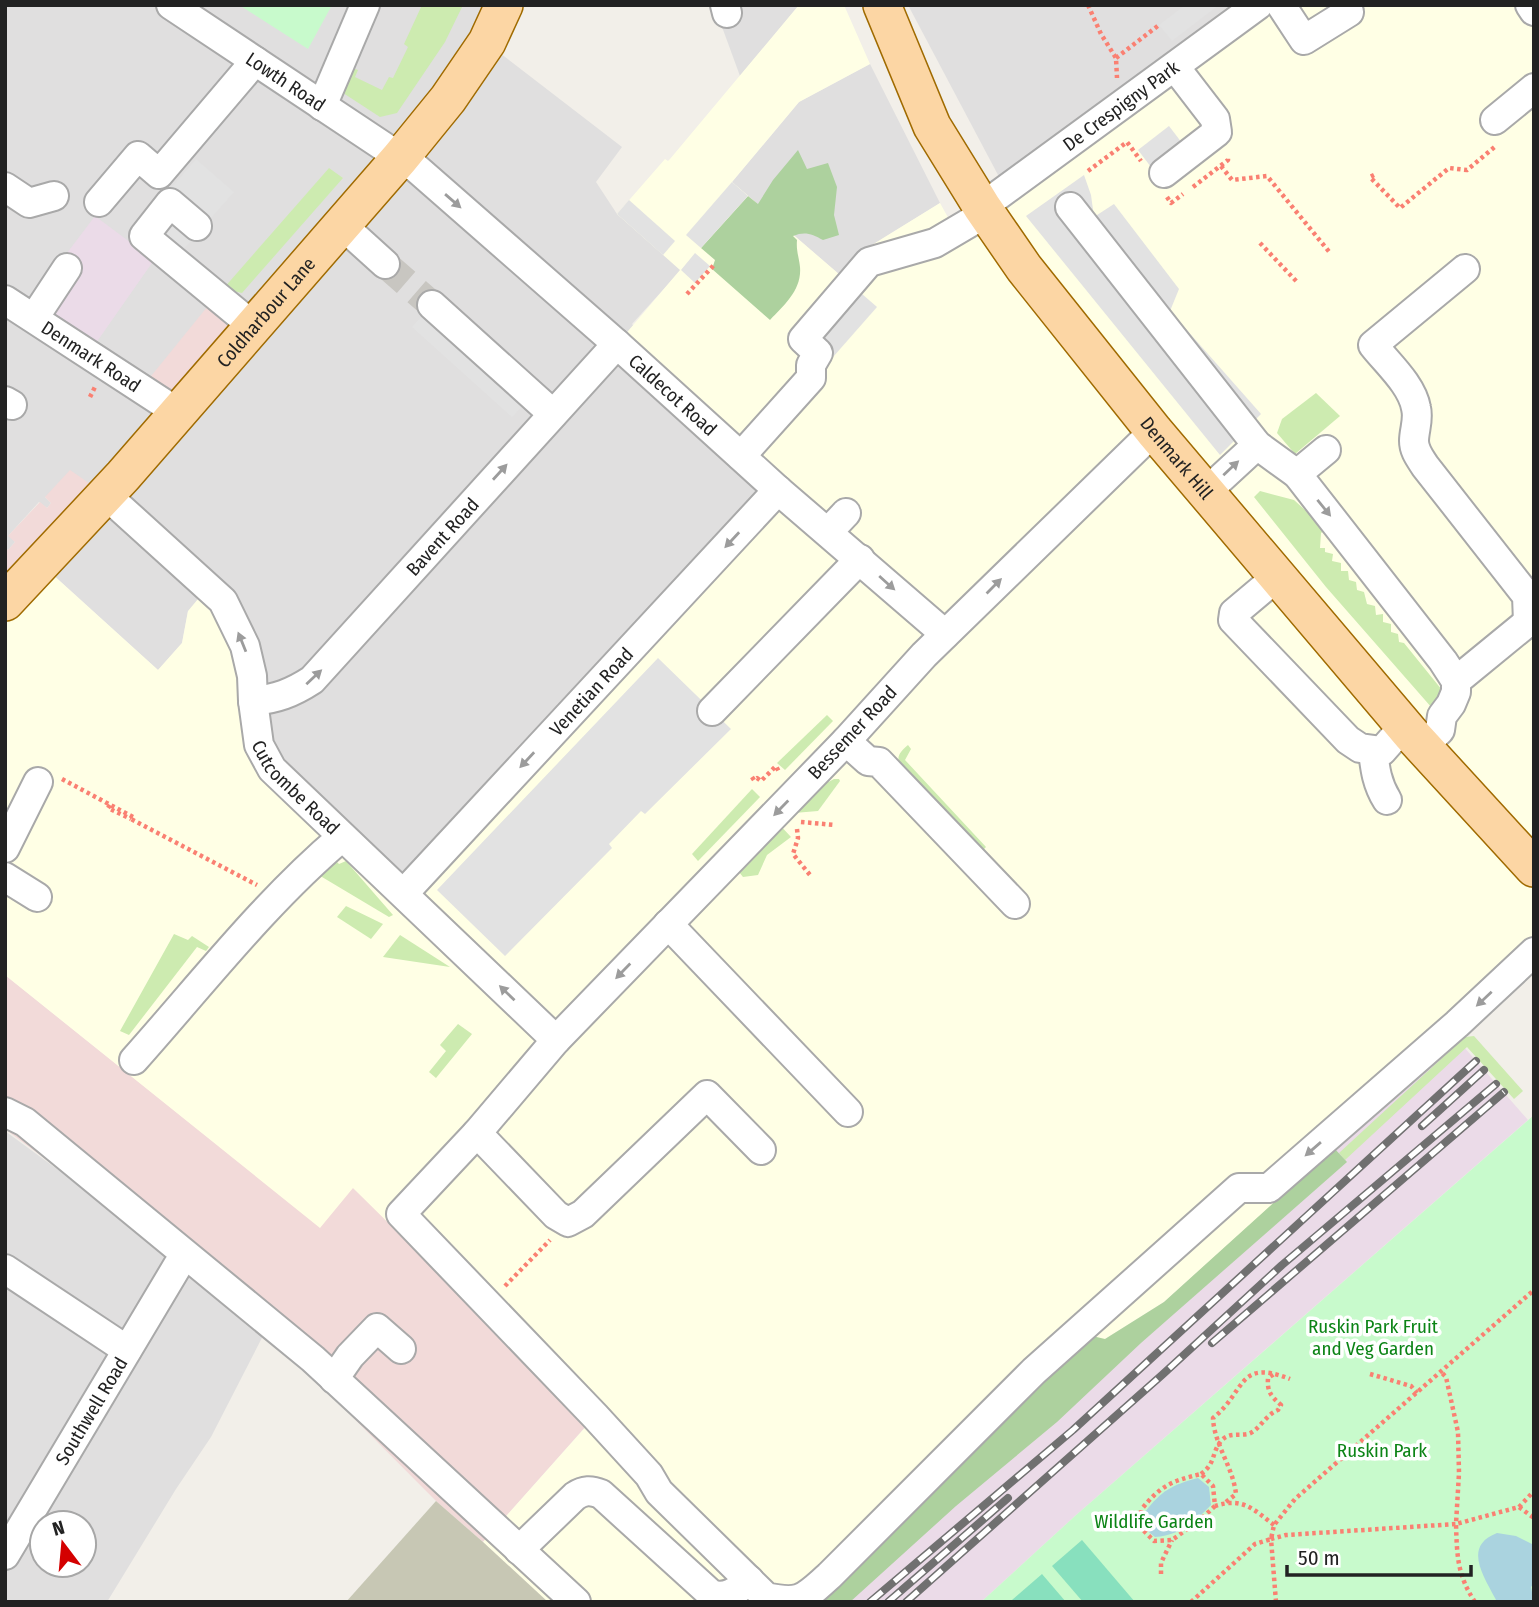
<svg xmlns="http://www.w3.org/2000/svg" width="1539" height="1607" font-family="'Fira Sans Condensed',sans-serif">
  <rect width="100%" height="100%" fill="#f2efe9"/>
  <g fill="#e0dfdf" fill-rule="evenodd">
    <path d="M 5,5 L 504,5 L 487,43 L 622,147 L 596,182 L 617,214 L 681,270 L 632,324 L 778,490 L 404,893 L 272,769 L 188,611 L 182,643 L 158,670 L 40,563 L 105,495 L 45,497 L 51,503 L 47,508 L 39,502 L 9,535 L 15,542 L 8,550 L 5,548 ZM 154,259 L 89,352 L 28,314 Z"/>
    <polygon points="714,5 799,5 740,76"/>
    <polygon points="908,5 1258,5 1006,190"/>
    <polygon points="870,64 940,203 859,253 840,275 732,182 799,102"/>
    <path d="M 5,1131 L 199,1273 L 266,1330 L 211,1437 L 176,1489 L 107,1602 L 5,1602 ZM 42,1523 L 84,1523 L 84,1565 L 42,1565 Z"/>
  </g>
  <g fill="#f2dad9">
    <polygon points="212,301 248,331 177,412 143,386"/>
    <polygon points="70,470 105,494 5,602 5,548 8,550 15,542 8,536 40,502 47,508 51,503 45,497"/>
    <polygon points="5,975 320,1227 352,1187 595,1416 483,1542 436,1501 266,1330 199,1273 5,1129"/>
  </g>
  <g fill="#ebdbe8">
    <polygon points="95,216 154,260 89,353 28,314 64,257"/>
    <polygon points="1456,1038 1528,1120 1075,1516 981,1602 806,1602 1164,1302"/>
  </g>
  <polygon fill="#ffffe5" points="799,5 844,5 870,64 799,102 732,182 840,275 859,253 940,203 950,221 1246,5 1534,5 1534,969 1164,1302 1105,1339 806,1602 548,1602 483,1542 590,1422 353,1188 320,1228 5,975 5,602 40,563 158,670 182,643 188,611 208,587 223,601 259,745 404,893 774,494 617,344 680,270 617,214 665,159 668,161 670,159"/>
  <polygon fill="#c7c7b4" points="436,1501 483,1542 548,1602 346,1602"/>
  <g fill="#cdebb0">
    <polygon points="422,5 463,5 445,42 397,113 380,117 337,89 347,66 358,70 355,77 382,90 389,77 393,78 408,47 404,44"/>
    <polygon points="329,168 343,178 242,293 223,289"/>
    <polygon points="1316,393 1340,416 1295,454 1277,433 1282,419"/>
    <polygon points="1260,491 1294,500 1326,529 1321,533 1320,548 1325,548 1325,552 1333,554 1332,561 1341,563 1341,571 1348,571 1349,580 1356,582 1357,590 1364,592 1367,604 1375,606 1376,615 1383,614 1383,622 1391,624 1391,632 1398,634 1399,642 1404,643 1442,690 1432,708 1326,587 1254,497"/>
    <polygon points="827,715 833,721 785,770 777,763"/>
    <path d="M 908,745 L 911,749 L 905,760 L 986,847 L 981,852 L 900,766 C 896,756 900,752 908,745 Z"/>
    <polygon points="834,779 839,779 840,781 818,811 794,813 817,788"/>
    <polygon points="752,789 760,797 698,861 692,854"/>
    <polygon points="777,822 791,837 767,855 758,875 743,877 739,872"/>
    <polygon points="335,860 339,864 346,861 393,915 389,917 317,874"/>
    <polygon points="346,906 383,924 371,939 337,917"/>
    <polygon points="174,934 188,940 192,936 209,947 206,951 197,947 129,1035 120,1031"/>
    <polygon points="400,935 450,967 383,957"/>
    <polygon points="458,1024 472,1034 436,1078 429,1072 446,1051 440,1045"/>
    <polygon points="1474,1036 1523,1091 1514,1099 1467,1047 1345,1160 1339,1153 1465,1037"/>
  </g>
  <g fill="#add19e">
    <path d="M 798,150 L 807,169 L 828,163 L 837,187 L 834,215 L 839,235 L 823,240 C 812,234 805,231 793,236 L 797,240 C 796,251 799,257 800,267 C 802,290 784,305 770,320 L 712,269 L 715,260 L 701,248 L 748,196 L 758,204 L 773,180 Z"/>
    <polygon points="1334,1148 1347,1162 1141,1343 1057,1422 956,1506 850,1602 806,1602 1088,1335 1105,1339 1164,1302"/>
  </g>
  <g fill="#c8facc">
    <polygon points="239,5 332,5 308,49"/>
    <polygon points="1534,1115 1534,1602 981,1602 1075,1516"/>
  </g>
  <g fill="#88e0be">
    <polygon points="1082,1540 1135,1602 1083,1602 1052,1566"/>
    <polygon points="1042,1574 1066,1602 1014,1602 1012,1600"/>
  </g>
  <g fill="#e2e2e2">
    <polygon points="1185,5 1219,5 1172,41 1159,25"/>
    <polygon points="1169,126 1182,143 1151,167 1138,150"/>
    <polygon points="196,159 234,192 170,265 133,232"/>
    <polygon points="1084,175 1091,195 1094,217 1114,204 1179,289 1170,311 1261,414 1220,455 1026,216"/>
    <polygon points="732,182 748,196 701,248 686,235"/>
    <polygon points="629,200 675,241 663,255 617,214"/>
    <polygon points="695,253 710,266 695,283 681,270"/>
    <polygon points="840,275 877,307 826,365 787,334"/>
    <polygon points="432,305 532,396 512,417 412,327"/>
    <polygon points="658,658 731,729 645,814 641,811 609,844 612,848 505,956 437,890"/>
  </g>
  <g fill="#aad3df">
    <path d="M 1198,1478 L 1209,1487 L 1211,1505 C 1194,1523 1180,1535 1155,1537 L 1145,1529 L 1145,1512 C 1162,1490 1172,1485 1198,1478 Z"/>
    <path d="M 1497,1533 L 1516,1536 L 1534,1545 L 1534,1583 L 1531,1587 L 1534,1602 L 1497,1602 L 1495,1598 C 1483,1575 1463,1546 1497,1533 Z"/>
  </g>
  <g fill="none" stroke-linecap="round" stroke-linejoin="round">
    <polyline stroke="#c8c6c1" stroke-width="28" stroke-dasharray="28 14" stroke-linecap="butt" points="385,264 432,305"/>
    <defs>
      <g id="minor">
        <path id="s1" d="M 171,5 L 416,168 L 617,344 L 778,490 L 945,634"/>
        <polyline points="725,5 727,13"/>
        <polyline points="1281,5 1304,40 1349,12 1345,5"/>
        <polyline points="1530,5 1534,11"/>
        <polyline points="322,106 365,5"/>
        <polyline points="1495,120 1534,88"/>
        <polyline points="1164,173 1217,132 1215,119 1175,67"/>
        <polyline points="5,187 29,203 54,196"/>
        <polyline points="99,202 138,156 159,174 255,61"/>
        <path id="s2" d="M 982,207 L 1258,5"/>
        <polyline points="1070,207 1257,445 1297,474 1443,661 1456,681 1456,692 1451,704 1442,716 1440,730 1422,747"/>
        <polyline points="342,225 385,264"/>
        <polyline points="197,226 170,203 144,236 253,326"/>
        <path d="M 1465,269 L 1373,345 C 1388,364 1412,385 1416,408 C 1419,420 1414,430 1414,441 C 1414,451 1420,458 1425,466 L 1527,596 L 1528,622"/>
        <path id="s3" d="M 5,300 L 177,412"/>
        <polyline points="432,305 553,414"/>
        <polyline points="34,318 67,268"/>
        <polyline points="5,401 12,405"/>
        <path d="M 1154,431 L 924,655 L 846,741 L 556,1040 L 477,1133 L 401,1214 L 595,1416 L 649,1475 L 659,1492 L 766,1597 C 801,1605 804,1598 829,1576 L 1034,1371 L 1239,1188 L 1269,1188 L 1457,1024 L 1534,952"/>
        <polyline points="741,456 811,378 811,365 818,353 803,339 869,262 935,243 986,213"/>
        <polyline points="1297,474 1326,450"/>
        <polyline points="1206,492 1257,445"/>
        <path id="s4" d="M 105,494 L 223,601 L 245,646 L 252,676 L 253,701 L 259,745 L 272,769 L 556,1040"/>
        <polyline points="828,532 846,513"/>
        <polyline points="1278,576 1234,613 1233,620 1348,740 1360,748 1382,751 1404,726"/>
        <polyline points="1456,681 1528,622 1534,623"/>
        <path id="s5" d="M 253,701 C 276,699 292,693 312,680 L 617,344"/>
        <polyline points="712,711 860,559"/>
        <polyline points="846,741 868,761 879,762 1015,904"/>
        <path d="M 1373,751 C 1375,769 1377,784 1387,800"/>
        <polyline points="5,848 38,782"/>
        <polyline points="5,877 37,897"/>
        <path id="s6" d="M 404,893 L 778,490"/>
        <polyline points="668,924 848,1112"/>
        <path d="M 134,1060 C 201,985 265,902 342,837"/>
        <polyline points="5,1112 25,1122 313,1359 576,1602"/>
        <polyline points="477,1133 556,1215 568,1222 583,1214 707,1095 761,1150"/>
        <polyline points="5,1269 127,1350"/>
        <polyline points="334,1379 350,1356 377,1328 401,1349"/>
        <path d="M 519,1550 L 575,1496 C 584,1490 591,1490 601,1494 L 711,1594 C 726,1600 738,1590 749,1580"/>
        <path id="s7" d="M 5,1555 L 178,1265"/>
      </g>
      <g id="major">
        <path id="s8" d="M 882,5 L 932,126 L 982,207 L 1024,268 L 1154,431 L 1412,735 L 1534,868"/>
        <path id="s9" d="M 5,602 L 123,476 L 400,158 L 448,99 L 487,42 L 504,5"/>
      </g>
    </defs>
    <use href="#minor" stroke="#a9a9a9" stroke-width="32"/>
    <use href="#major" stroke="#a06b00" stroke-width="40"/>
    <g stroke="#fa8072" stroke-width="4.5" stroke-dasharray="3.5 3.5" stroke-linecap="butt">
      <polyline points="1088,5 1101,34 1116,58 1117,78"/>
      <polyline points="1116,58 1159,25"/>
      <polyline points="1221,166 1232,180 1267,176 1331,254"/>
      <polyline points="1088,171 1127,142 1141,161"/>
      <polyline points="1374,175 1370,177 1400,208 1449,168 1467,170 1497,145"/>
      <polyline points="1193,187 1228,160 1228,157"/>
      <polyline points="1167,197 1171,203 1183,194"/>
      <polyline points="1260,243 1298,283"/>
      <polyline points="687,294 714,265 712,264"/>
      <polyline points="90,397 95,387"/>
      <polyline points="752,777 754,780 757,778 761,781 776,766 779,772"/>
      <polyline points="62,779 133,817 131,819 257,885"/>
      <polyline points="110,805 108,808 131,819"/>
      <polyline points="801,822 835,825"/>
      <polyline points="797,829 798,838 793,854 810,875"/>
      <polyline points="505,1286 550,1240"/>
      <polyline points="1370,1374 1411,1386 1417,1393"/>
      <path d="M 1201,1474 C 1216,1463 1211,1454 1221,1441 C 1229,1432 1238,1436 1248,1434 C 1259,1431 1265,1415 1278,1410 L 1281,1405 C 1271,1396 1267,1392 1268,1378 L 1274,1374"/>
      <path d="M 1226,1502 L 1236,1494 C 1233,1467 1214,1444 1213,1418 C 1246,1392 1237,1358 1290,1379"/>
      <path d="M 1215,1506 L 1200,1520 L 1172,1540 L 1154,1541 L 1143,1530 L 1141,1510 C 1160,1486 1171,1481 1201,1474 L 1213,1486 L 1215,1506 C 1243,1497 1253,1509 1274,1525"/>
      <polyline points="1519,1507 1534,1491"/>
      <polyline points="1161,1574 1161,1563 1172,1540"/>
      <polyline points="1191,1602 1255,1544 1271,1539 1274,1525 1295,1499 1534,1290"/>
      <polyline points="1276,1602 1271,1539 1286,1535 1456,1524 1459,1473 1458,1432 1446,1377 1441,1372"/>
      <path d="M 1475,1602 C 1457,1575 1457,1555 1456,1524 L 1519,1507 L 1534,1518"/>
    </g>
    <use href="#minor" stroke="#fff" stroke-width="28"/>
    <use href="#major" stroke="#fcd6a4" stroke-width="37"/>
    <defs>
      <g id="rail">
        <polyline points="1422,1126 1484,1070"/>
        <polyline points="1212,1343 1504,1092"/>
        <polyline points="870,1602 1073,1430 1476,1061"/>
        <polyline points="888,1602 1008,1498"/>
        <polyline points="906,1602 1162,1375 1282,1265 1496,1084"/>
      </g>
    </defs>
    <use href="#rail" stroke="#707070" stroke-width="8"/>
    <use href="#rail" stroke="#fff" stroke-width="5" stroke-dasharray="16" stroke-linecap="butt"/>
  </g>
  <defs><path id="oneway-solid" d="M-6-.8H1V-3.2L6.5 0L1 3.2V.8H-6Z" transform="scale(1.75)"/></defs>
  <g fill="#9c9c9c">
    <use href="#oneway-solid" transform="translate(453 201) rotate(41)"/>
    <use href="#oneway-solid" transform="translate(1231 468) rotate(-43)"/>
    <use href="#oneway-solid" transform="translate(500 472) rotate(-48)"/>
    <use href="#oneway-solid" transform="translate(1324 508) rotate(51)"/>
    <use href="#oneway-solid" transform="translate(732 540) rotate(133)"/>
    <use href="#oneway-solid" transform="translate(887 583) rotate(42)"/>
    <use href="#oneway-solid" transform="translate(994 586) rotate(-45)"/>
    <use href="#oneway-solid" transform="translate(242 642) rotate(-112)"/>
    <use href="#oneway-solid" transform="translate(314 677) rotate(-43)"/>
    <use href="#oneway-solid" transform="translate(527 760) rotate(133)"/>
    <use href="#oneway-solid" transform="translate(781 808) rotate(134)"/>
    <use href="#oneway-solid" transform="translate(623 971) rotate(134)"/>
    <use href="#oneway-solid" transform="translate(507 993) rotate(-136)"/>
    <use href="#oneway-solid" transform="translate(1484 999) rotate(137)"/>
    <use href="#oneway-solid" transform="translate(1313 1149) rotate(139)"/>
  </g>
  <g text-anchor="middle" stroke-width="7" stroke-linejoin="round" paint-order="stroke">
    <g font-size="19" fill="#222" stroke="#fff">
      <text dy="7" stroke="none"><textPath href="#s1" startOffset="138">Lowth Road</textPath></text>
      <text dy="7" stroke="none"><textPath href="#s2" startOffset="172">De Crespigny Park</textPath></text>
      <text dy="7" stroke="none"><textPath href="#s9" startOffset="390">Coldharbour Lane</textPath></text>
      <text dy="7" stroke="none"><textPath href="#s3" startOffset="103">Denmark Road</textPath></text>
      <text dy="7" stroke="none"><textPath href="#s1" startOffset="637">Caldecot Road</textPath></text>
      <text dy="7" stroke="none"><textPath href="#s8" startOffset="544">Denmark Hill</textPath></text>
      <text dy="7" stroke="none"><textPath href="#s5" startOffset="257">Bavent Road</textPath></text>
      <text dy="7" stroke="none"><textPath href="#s6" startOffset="275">Venetian Road</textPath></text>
      <text transform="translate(852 732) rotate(-47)" y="7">Bessemer Road</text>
      <text dy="7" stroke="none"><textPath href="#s4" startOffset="366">Cutcombe Road</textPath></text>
      <text dy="7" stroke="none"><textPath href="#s7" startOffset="168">Southwell Road</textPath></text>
    </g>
    <g font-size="19" fill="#0c8416" stroke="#fff">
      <text x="1373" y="1333">Ruskin Park Fruit<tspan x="1373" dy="22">and Veg Garden</tspan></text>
      <text x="1382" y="1457">Ruskin Park</text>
      <text x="1154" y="1528">Wildlife Garden</text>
    </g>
  </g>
  <rect width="1539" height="1607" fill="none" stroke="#222222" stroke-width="14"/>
  <g transform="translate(63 1544) rotate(344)"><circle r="33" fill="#ffffff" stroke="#a7a7a7" stroke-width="2"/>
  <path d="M0-5L12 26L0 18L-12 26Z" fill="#d40000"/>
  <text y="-10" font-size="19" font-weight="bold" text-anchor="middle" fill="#222222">N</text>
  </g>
  <path d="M1287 1565v10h184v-10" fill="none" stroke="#222222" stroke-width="3.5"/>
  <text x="1298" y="1565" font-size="21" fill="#222222" stroke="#ffffff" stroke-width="5" paint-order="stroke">50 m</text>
</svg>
